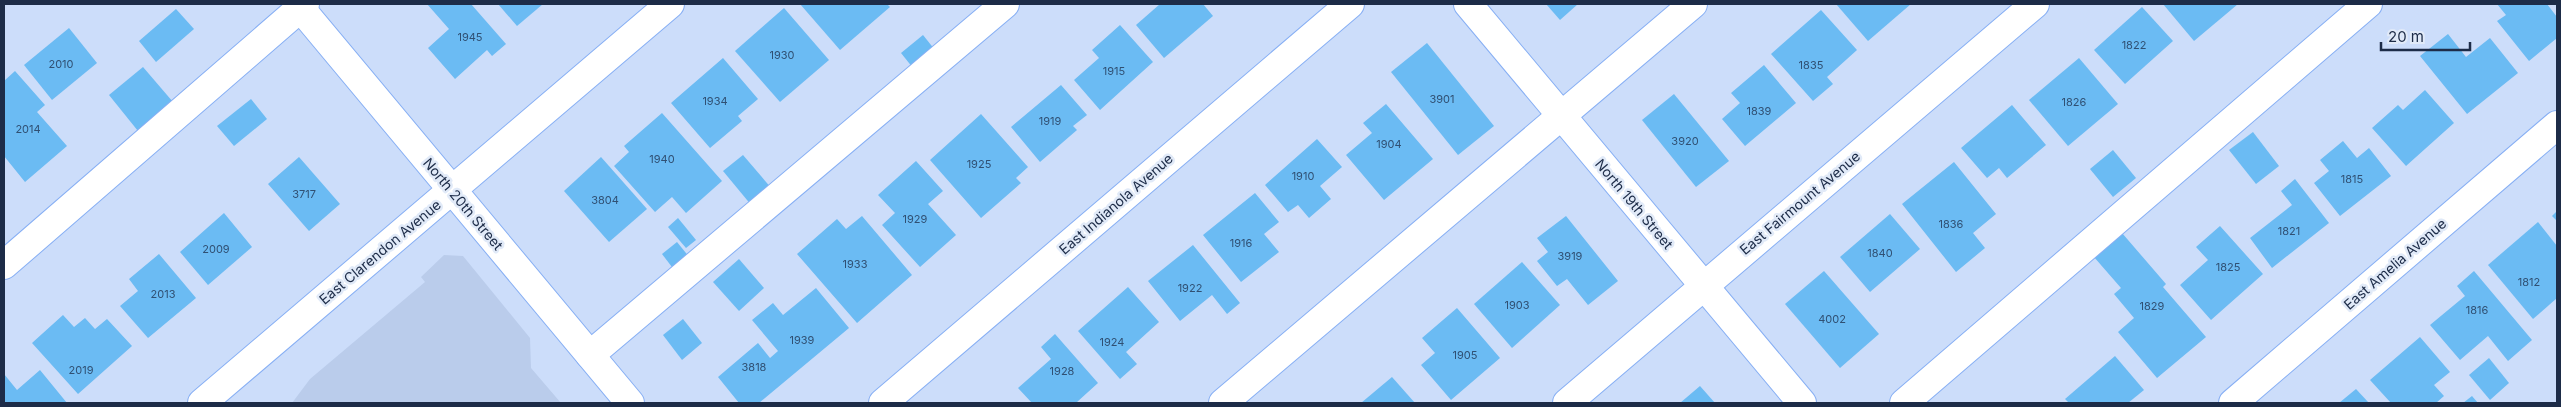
<svg xmlns="http://www.w3.org/2000/svg" width="2561" height="407" font-family="Inter,sans-serif">
  <rect width="100%" height="100%" fill="#ccddfa"/>
  <polygon fill="#bacceb" points="444,255 463,256 530,338 531,368 561,403 292,403 310,379 425,282 421,277"/>
  <g fill="#6bbbf3">
    <polygon points="427,4 471,4 506,44 492,56 487,50 455,79 428,48 449,29"/>
    <polygon points="498,4 543,4 517,26"/>
    <polygon points="800,4 887,4 890,7 840,50"/>
    <polygon points="1160,4 1203,4 1213,16 1164,58 1136,25"/>
    <polygon points="1546,4 1578,4 1560,20"/>
    <polygon points="1836,4 1911,4 1868,41"/>
    <polygon points="2163,4 2238,4 2194,41"/>
    <polygon points="2497,4 2547,4 2557,17 2557,38 2529,61 2497,21 2506,15"/>
    <polygon points="2142,7 2173,41 2125,84 2094,50"/>
    <polygon points="784,8 829,60 780,102 735,51"/>
    <polygon points="176,9 194,29 156,62 139,41"/>
    <polygon points="1821,10 1857,50 1827,77 1833,84 1813,101 1771,54"/>
    <polygon points="1120,25 1153,62 1100,110 1074,80 1099,58 1092,50"/>
    <polygon points="69,28 97,63 52,100 24,65"/>
    <polygon points="2448,34 2466,57 2490,38 2518,73 2467,114 2420,56"/>
    <polygon points="923,35 935,50 913,68 901,53"/>
    <polygon points="1427,43 1494,126 1458,155 1391,72"/>
    <polygon points="723,58 758,99 738,116 742,121 710,148 671,103"/>
    <polygon points="2079,58 2118,104 2068,146 2029,100"/>
    <polygon points="1764,65 1796,103 1745,146 1722,119 1740,103 1731,93"/>
    <polygon points="143,67 173,102 138,131 109,95"/>
    <polygon points="15,71 45,105 37,112 67,146 25,182 4,156 4,81"/>
    <polygon points="1061,85 1087,115 1073,126 1077,130 1040,162 1011,127"/>
    <polygon points="2425,90 2454,123 2406,166 2372,128 2398,105 2403,110"/>
    <polygon points="1674,94 1729,161 1696,187 1642,120"/>
    <polygon points="251,99 267,119 234,146 217,126"/>
    <polygon points="1386,104 1433,159 1384,200 1346,155 1372,133 1363,123"/>
    <polygon points="2012,105 2046,145 2007,178 1999,168 1987,178 1961,148"/>
    <polygon points="662,113 722,181 686,213 672,197 655,212 614,166 629,152 624,146"/>
    <polygon points="981,114 1028,167 1016,178 1021,183 981,218 930,160"/>
    <polygon points="2253,132 2279,166 2256,184 2229,150"/>
    <polygon points="1317,139 1342,167 1320,186 1331,199 1309,218 1298,205 1288,212 1265,185"/>
    <polygon points="2343,141 2357,158 2369,148 2391,176 2340,216 2314,183 2329,171 2320,160"/>
    <polygon points="2113,150 2136,178 2113,197 2090,169"/>
    <polygon points="743,155 772,189 752,206 723,171"/>
    <polygon points="299,157 340,204 309,231 268,184"/>
    <polygon points="601,157 647,209 609,242 564,191"/>
    <polygon points="916,161 943,191 928,204 956,235 920,267 882,225 895,213 878,195"/>
    <polygon points="1954,162 1996,214 1973,233 1985,248 1956,272 1902,204"/>
    <polygon points="2295,179 2329,223 2272,268 2250,238 2292,205 2281,191"/>
    <polygon points="1255,193 1279,222 1264,234 1279,252 1241,282 1203,235"/>
    <polygon points="2557,211 2557,221 2552,216"/>
    <polygon points="224,213 252,247 208,285 180,252"/>
    <polygon points="1890,214 1920,249 1870,292 1840,257"/>
    <polygon points="862,216 912,275 857,323 797,254 837,219 846,229"/>
    <polygon points="1566,216 1618,281 1588,305 1567,279 1557,286 1537,261 1548,252 1537,238"/>
    <polygon points="678,218 696,240 686,248 668,227"/>
    <polygon points="2538,222 2557,246 2557,298 2533,319 2488,265"/>
    <polygon points="2220,226 2263,274 2211,320 2180,285 2208,260 2196,247"/>
    <polygon points="2122,233 2166,284 2163,287 2206,337 2157,378 2118,332 2134,318 2114,294 2121,288 2094,257"/>
    <polygon points="677,242 690,258 675,271 662,254"/>
    <polygon points="1193,245 1240,303 1227,314 1212,295 1180,321 1148,281"/>
    <polygon points="159,254 196,298 148,338 120,306 138,291 129,279"/>
    <polygon points="739,259 764,288 739,311 713,282"/>
    <polygon points="1522,262 1560,305 1512,348 1474,304"/>
    <polygon points="1824,271 1879,334 1840,368 1785,304"/>
    <polygon points="2474,271 2532,340 2508,361 2488,336 2460,360 2430,325 2465,296 2457,286"/>
    <polygon points="1128,287 1159,322 1126,352 1137,364 1120,379 1078,331"/>
    <polygon points="816,288 849,328 759,403 739,403 718,377 758,343 770,358 778,351 752,320 773,303 783,315"/>
    <polygon points="1457,308 1500,358 1451,400 1421,365 1435,353 1422,338"/>
    <polygon points="63,315 74,327 85,318 95,329 107,319 132,346 78,394 32,343"/>
    <polygon points="683,319 702,343 682,360 663,335"/>
    <polygon points="1055,334 1098,383 1077,402 1079,403 1032,403 1018,388 1051,359 1041,347"/>
    <polygon points="2420,337 2450,372 2434,385 2444,396 2436,403 2391,403 2370,380"/>
    <polygon points="2115,356 2144,390 2128,403 2069,403 2065,399"/>
    <polygon points="2489,358 2509,383 2490,400 2469,375"/>
    <polygon points="40,370 67,403 4,403 4,374 17,390"/>
    <polygon points="1392,377 1415,403 1361,403"/>
    <polygon points="1700,386 1715,403 1680,403"/>
    <polygon points="2356,389 2369,403 2339,403"/>
    <polygon points="2472,396 2478,403 2463,403"/>
  </g>
  <g fill="none" stroke-linecap="round" stroke-linejoin="round">
    <defs>
      <g id="minor">
        <polyline points="297,4 630,403"/>
        <polyline points="1468,4 1802,403"/>
        <polyline points="4,265 305,4"/>
        <polyline points="590,355 1005,4"/>
        <polyline points="202,403 670,4"/>
        <polyline points="883,403 1350,4"/>
        <polyline points="1223,403 1693,4"/>
        <polyline points="1567,403 2035,4"/>
        <polyline points="1904,403 2368,4"/>
        <polyline points="2233,403 2557,125"/>
      </g>
    </defs>
    <use href="#minor" stroke="#87aff4" stroke-width="30"/>
    <use href="#minor" stroke="#fff" stroke-width="28"/>
  </g>
  <g text-anchor="middle" stroke-width="5" stroke-linejoin="round" paint-order="stroke">
    <g font-size="11" fill="#305073">
      <text x="470" y="41">1945</text>
      <text x="2134" y="49">1822</text>
      <text x="782" y="59">1930</text>
      <text x="61" y="68">2010</text>
      <text x="1811" y="69">1835</text>
      <text x="1114" y="75">1915</text>
      <text x="1442" y="103">3901</text>
      <text x="715" y="105">1934</text>
      <text x="2074" y="106">1826</text>
      <text x="1759" y="115">1839</text>
      <text x="1050" y="125">1919</text>
      <text x="28" y="133">2014</text>
      <text x="1685" y="145">3920</text>
      <text x="1389" y="148">1904</text>
      <text x="662" y="163">1940</text>
      <text x="979" y="168">1925</text>
      <text x="1303" y="180">1910</text>
      <text x="2352" y="183">1815</text>
      <text x="304" y="198">3717</text>
      <text x="605" y="204">3804</text>
      <text x="915" y="223">1929</text>
      <text x="1951" y="228">1836</text>
      <text x="2289" y="235">1821</text>
      <text x="1241" y="247">1916</text>
      <text x="216" y="253">2009</text>
      <text x="1880" y="257">1840</text>
      <text x="1570" y="260">3919</text>
      <text x="855" y="268">1933</text>
      <text x="2228" y="271">1825</text>
      <text x="2529" y="286">1812</text>
      <text x="1190" y="292">1922</text>
      <text x="163" y="298">2013</text>
      <text x="1517" y="309">1903</text>
      <text x="2152" y="310">1829</text>
      <text x="2477" y="314">1816</text>
      <text x="1832" y="323">4002</text>
      <text x="802" y="344">1939</text>
      <text x="1112" y="346">1924</text>
      <text x="1465" y="359">1905</text>
      <text x="754" y="371">3818</text>
      <text x="81" y="374">2019</text>
      <text x="1062" y="375">1928</text>
    </g>
    <g font-size="14" fill="#1d2c48" stroke="#e1eaf8">
      <text transform="translate(1800 203) rotate(-40)" y="5">East Fairmount Avenue</text>
      <text transform="translate(463 204) rotate(50)" y="5">North 20th Street</text>
      <text transform="translate(1116 204) rotate(-41)" y="5">East Indianola Avenue</text>
      <text transform="translate(1634 204) rotate(50)" y="5">North 19th Street</text>
      <text transform="translate(380 252) rotate(-40)" y="5">East Clarendon Avenue</text>
      <text transform="translate(2395 264) rotate(-41)" y="5">East Amelia Avenue</text>
    </g>
  </g>
  <rect width="2561" height="407" fill="none" stroke="#1d2c48" stroke-width="10"/>
  <path d="M2381 42v8h89v-8" fill="none" stroke="#1d2c48" stroke-width="2.5"/>
  <text x="2388" y="42" font-size="15" fill="#1d2c48" stroke="#e1eaf8" stroke-width="4" paint-order="stroke">20 m</text>
</svg>
